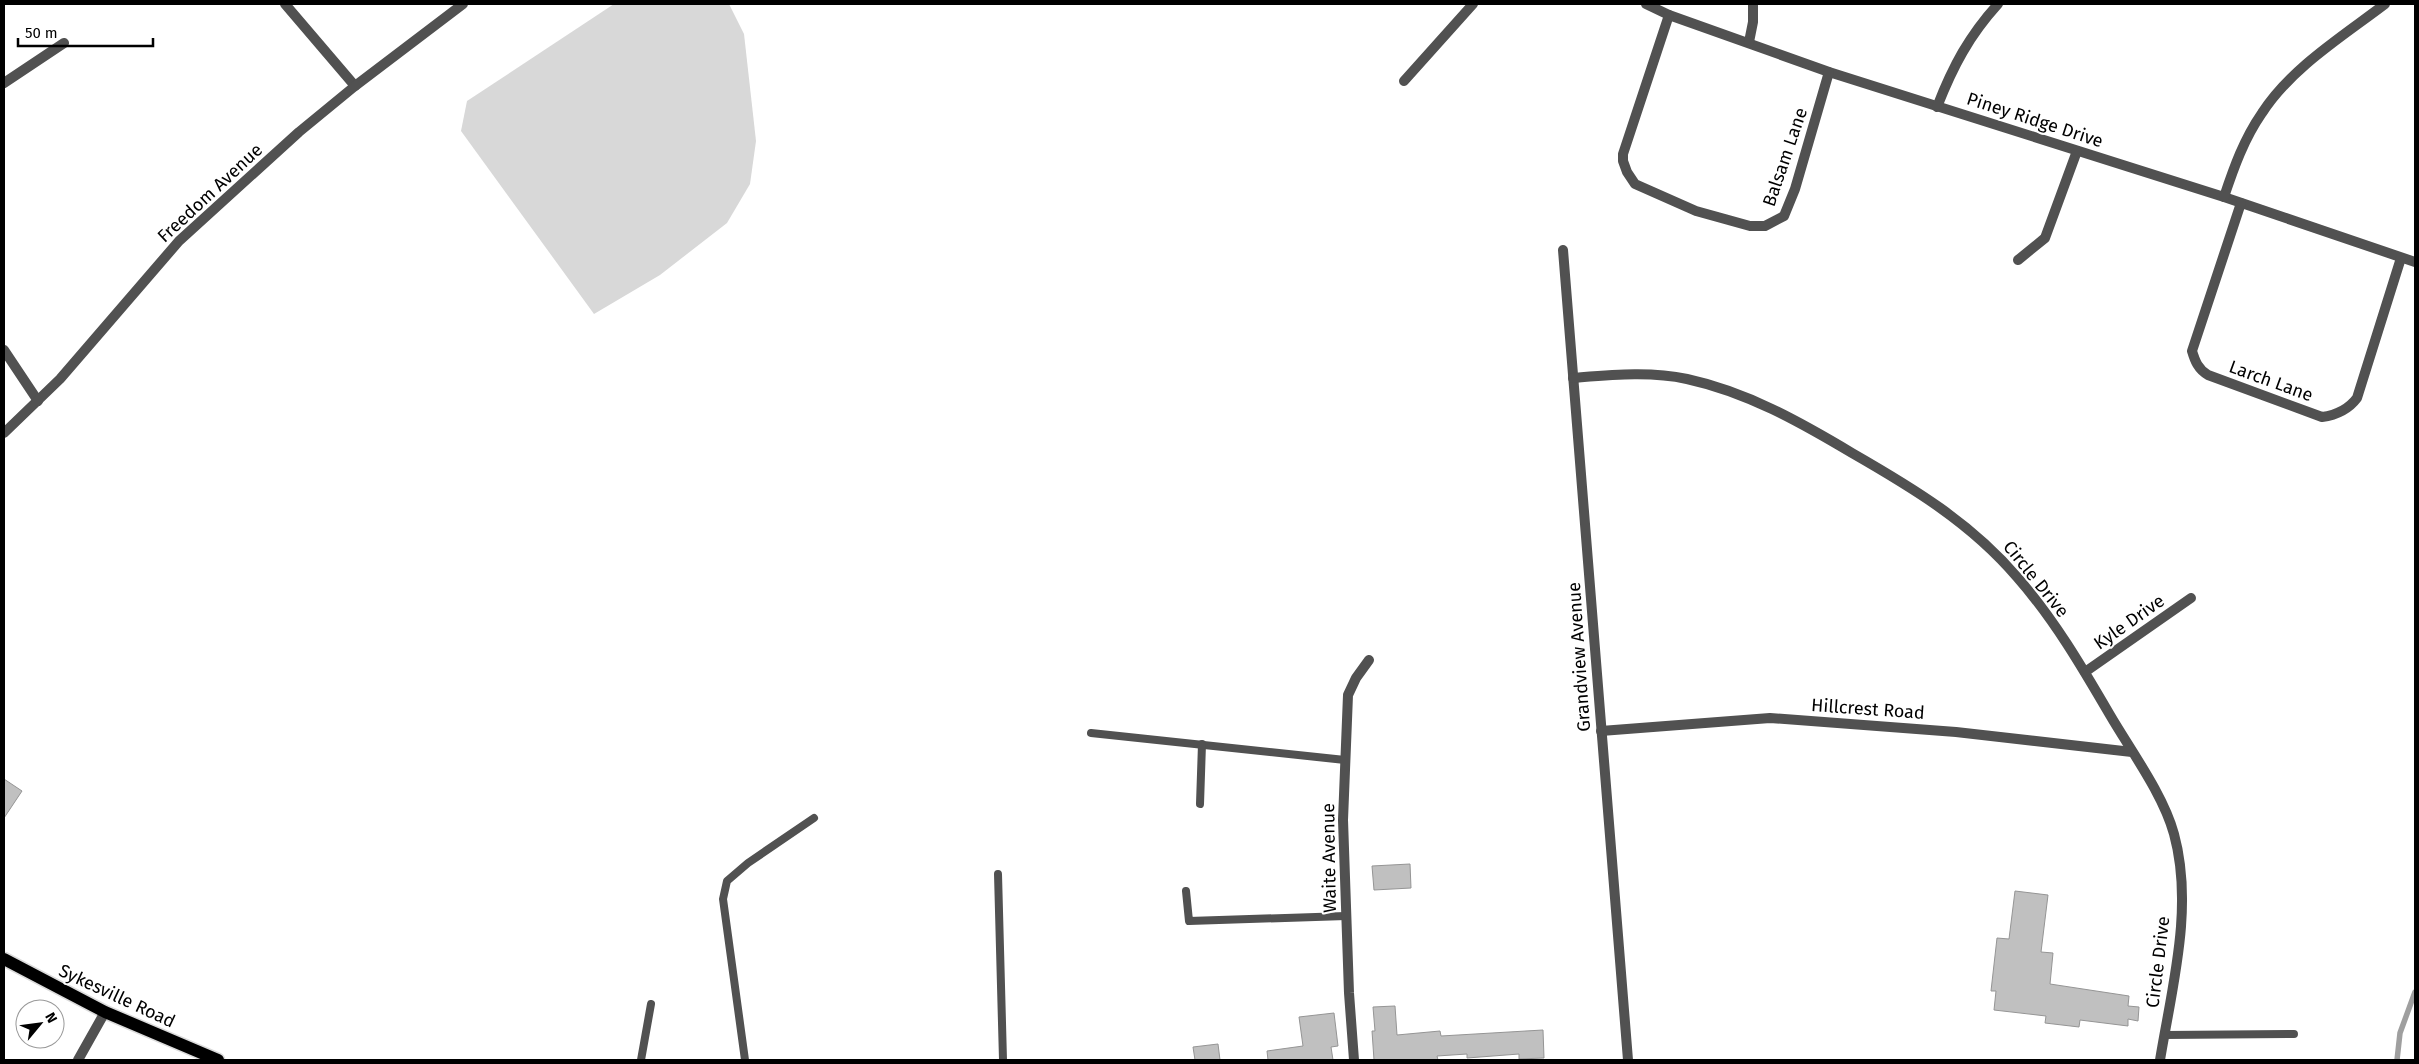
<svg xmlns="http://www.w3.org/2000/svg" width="2419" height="1064" font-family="'Fira Sans',sans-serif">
  <rect width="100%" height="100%" fill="#fff"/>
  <polygon fill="#d8d8d8" points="614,4 729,4 744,34 756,141 750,184 727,223 660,275 594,314 461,131 467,101"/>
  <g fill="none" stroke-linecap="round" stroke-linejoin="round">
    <polyline stroke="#9f9f9f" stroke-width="5.5" points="2397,1060 2400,1033 2415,992"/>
  </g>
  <g fill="#c0c0c0" stroke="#959595">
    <polygon points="4,779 22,791 4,818"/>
    <polygon points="1410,864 1411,888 1374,890 1372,866"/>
    <polygon points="2015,891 2048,895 2041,952 2053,953 2050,984 2129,996 2128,1006 2139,1007 2138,1021 2128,1019 2128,1026 2080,1020 2079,1027 2045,1023 2046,1016 1994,1010 1996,991 1991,991 1997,938 2009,939"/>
    <polygon points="1395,1006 1397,1035 1440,1031 1441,1036 1543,1030 1544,1058 1519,1059 1519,1054 1467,1058 1467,1054 1437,1056 1438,1060 1374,1060 1372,1031 1375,1031 1373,1007"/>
    <polygon points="1334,1013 1338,1046 1331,1047 1333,1060 1268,1060 1267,1051 1303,1046 1299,1017"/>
    <polygon points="1218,1044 1220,1060 1195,1060 1193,1047"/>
  </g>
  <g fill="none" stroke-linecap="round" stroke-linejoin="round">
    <defs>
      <polyline id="primary" points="4,959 105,1012 218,1060"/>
    </defs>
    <use href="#primary" stroke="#dbdbdb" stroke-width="15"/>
    <g stroke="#515151" stroke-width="8">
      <polyline points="1091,733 1345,760"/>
      <polyline points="1200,804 1202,744"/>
      <polyline points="998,874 1003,1060"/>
      <polyline points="1186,891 1189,921 1346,916"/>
      <polyline points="2164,1035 2294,1034"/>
      <polyline points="641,1060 651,1004"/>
      <polyline points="745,1060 723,899 727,881 748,863 814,818"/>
    </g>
    <g stroke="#515151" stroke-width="10">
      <polyline points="285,4 355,86"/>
      <polyline points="1646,4 1669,15 1829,72 2224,197 2415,262"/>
      <polyline points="1669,15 1623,154 1623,161 1627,172 1635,184 1696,211 1750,226 1765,226 1784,216 1795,189 1829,72"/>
      <polyline points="1749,42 1753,22 1753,4"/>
      <polyline points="1404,81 1473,4"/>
      <polyline points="4,83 64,43"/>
      <path d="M 1937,107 C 1953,66 1969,36 1998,4"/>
      <path d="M 2224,197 C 2234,167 2244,139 2262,113 C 2291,68 2343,36 2385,4"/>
      <path d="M 2241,203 L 2192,351 C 2195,361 2198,369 2208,375 L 2322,417 C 2337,415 2348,410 2357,398 L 2401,258"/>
      <polyline points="1563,250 1628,1060"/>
      <polyline points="2018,260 2045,238 2077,151"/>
      <polyline points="4,350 38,401"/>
      <path d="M 1573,378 C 1611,375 1650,371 1687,379 C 1747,392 1800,422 1852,453 C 1913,488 1971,523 2017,577 C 2054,619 2082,667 2110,715 C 2131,751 2163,794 2174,834 C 2194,907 2172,987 2160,1060"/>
      <polyline points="2085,672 2191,598"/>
      <polyline points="1601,731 1770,718 1956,732 2132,752"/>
      <polyline points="1354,1060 1349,993 1343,820 1348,695 1356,678 1369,660"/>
    </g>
    <g stroke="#515151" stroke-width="10">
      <polyline points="4,433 60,379 179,241 299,132 355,86 463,4"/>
      <polyline points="78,1060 105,1012"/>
    </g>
    <use href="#primary" stroke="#000" stroke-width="12"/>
  </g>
  <g text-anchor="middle" stroke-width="4" stroke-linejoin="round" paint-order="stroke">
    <g font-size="18" fill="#000" stroke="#fff">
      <text transform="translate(2035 120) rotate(18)" y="6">Piney Ridge Drive</text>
      <text transform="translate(1785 157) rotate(-71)" y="6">Balsam Lane</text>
      <text transform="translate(210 193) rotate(-43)" y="6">Freedom Avenue</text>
      <text transform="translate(2271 381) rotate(20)" y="6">Larch Lane</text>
      <text transform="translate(2036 579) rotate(51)" y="6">Circle Drive</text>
      <text transform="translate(2129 622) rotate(-35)" y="6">Kyle Drive</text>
      <text transform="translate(1579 657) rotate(-94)" y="6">Grandview Avenue</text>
      <text transform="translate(1868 709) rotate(4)" y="6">Hillcrest Road</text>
      <text transform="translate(1329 858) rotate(-91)" y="6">Waite Avenue</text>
      <text transform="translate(2158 962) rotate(-83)" y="6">Circle Drive</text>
      <text transform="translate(117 996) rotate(25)" y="6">Sykesville Road</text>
    </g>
  </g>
  <rect width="2419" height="1064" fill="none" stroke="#000000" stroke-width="10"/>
  <g transform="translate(40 1024) rotate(61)"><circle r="24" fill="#ffffff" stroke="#999999"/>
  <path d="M0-4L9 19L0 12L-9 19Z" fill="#000000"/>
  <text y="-8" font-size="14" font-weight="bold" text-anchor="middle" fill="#000000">N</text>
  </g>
  <path d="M18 38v8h135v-8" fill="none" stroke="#000000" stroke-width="2.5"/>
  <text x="25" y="38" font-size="15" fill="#000000" stroke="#ffffff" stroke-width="4" paint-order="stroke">50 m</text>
</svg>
